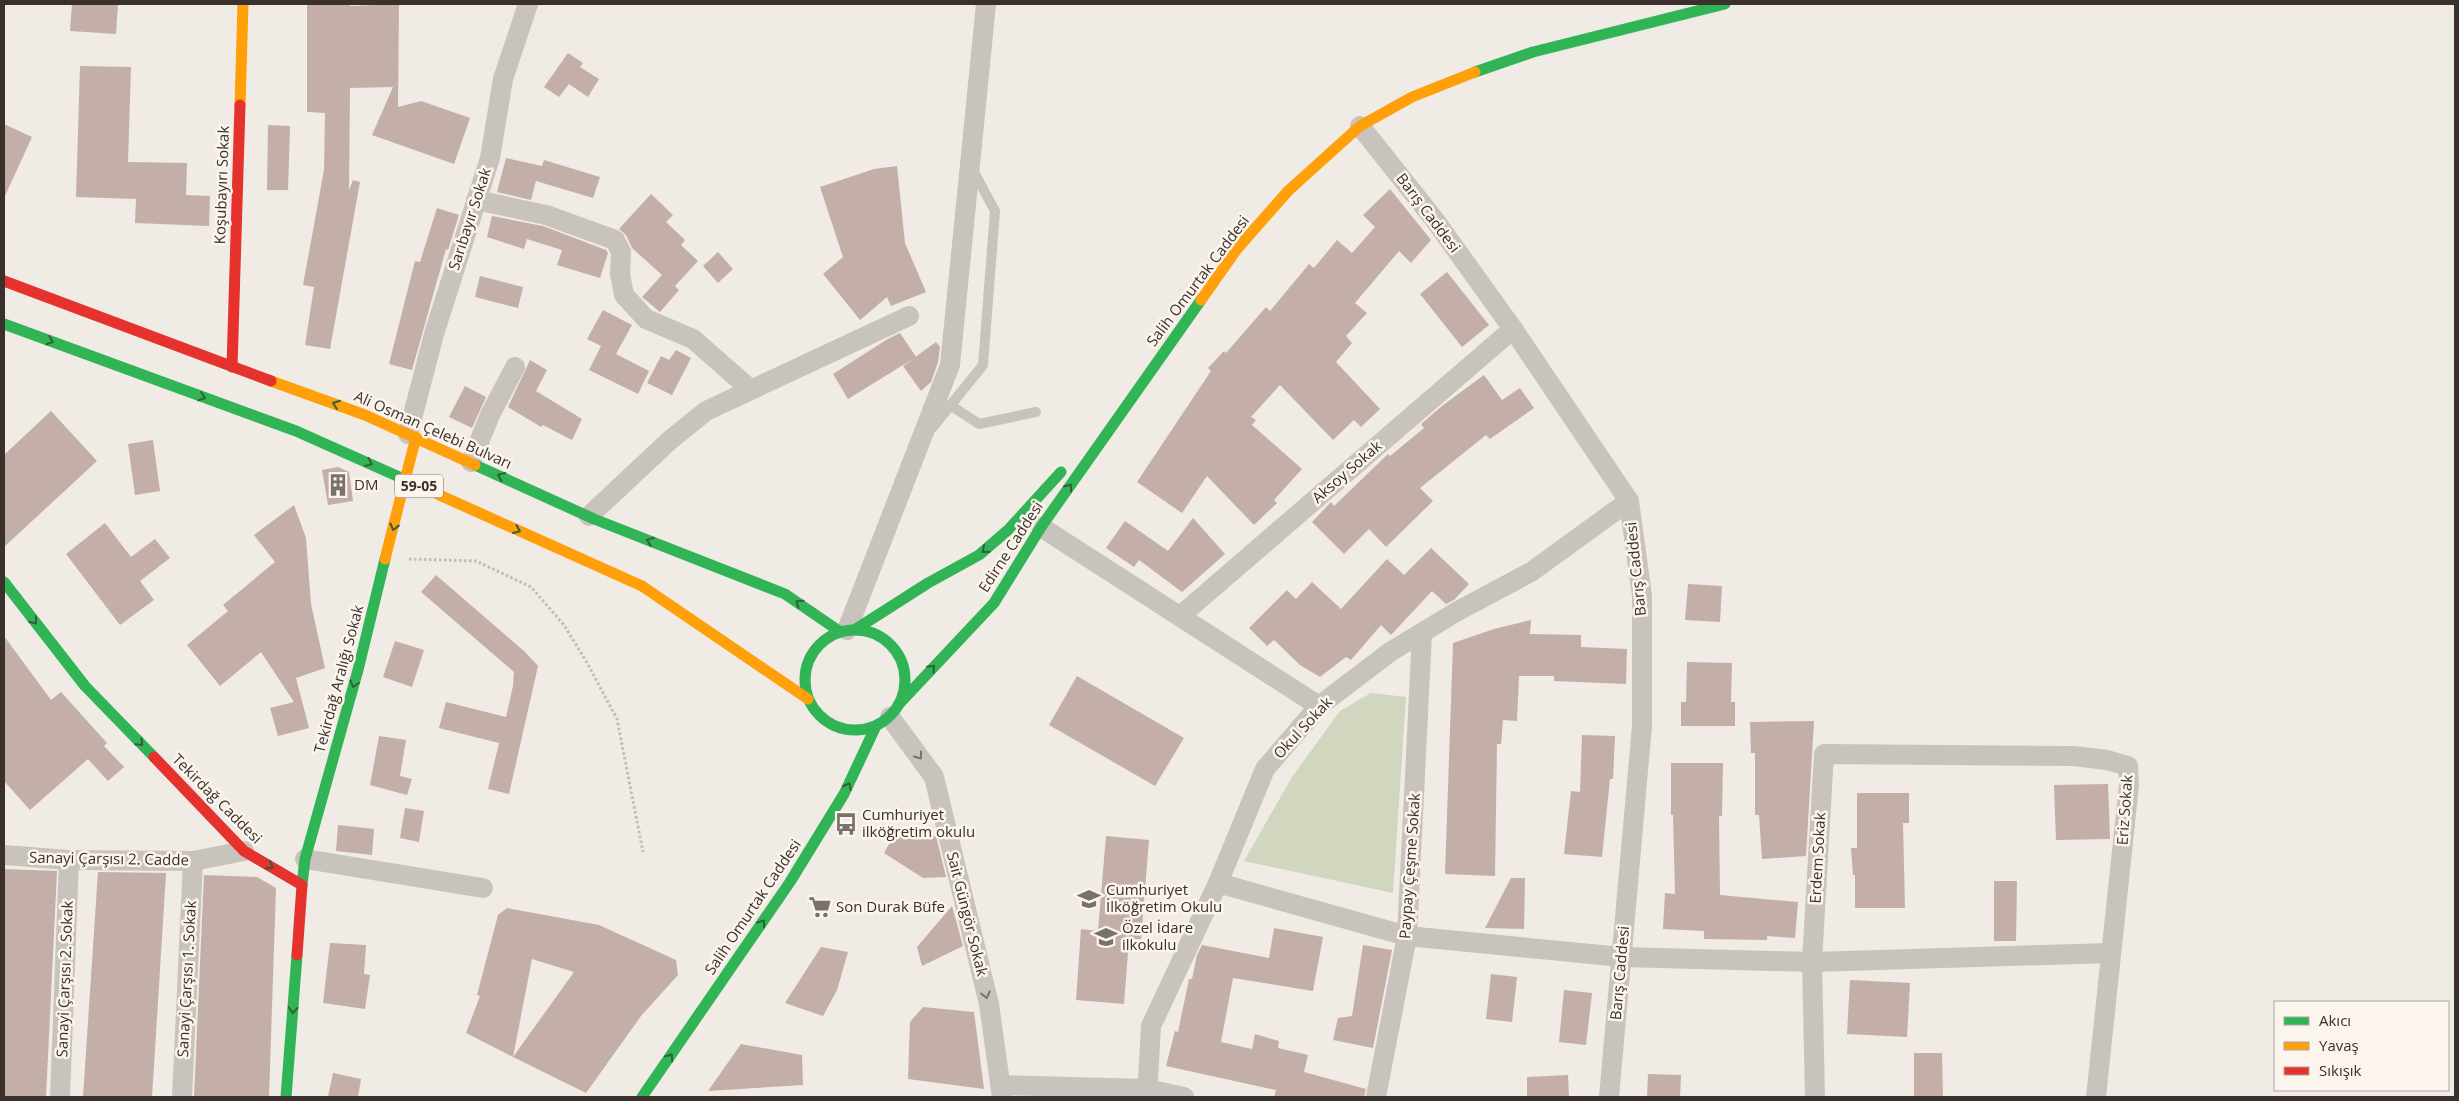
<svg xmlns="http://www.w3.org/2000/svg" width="2459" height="1101" font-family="'Open Sans',sans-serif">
  <rect width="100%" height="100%" fill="#f0ebe5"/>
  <polygon fill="#d1d6bf" points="1371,693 1406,697 1393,893 1244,861 1292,777 1340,711"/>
  <g fill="#c3afa7">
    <polygon points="72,4 118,4 116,34 70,31"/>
    <polygon points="307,4 350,4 350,6 399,4 398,107 421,101 470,118 454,164 372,135 393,87 350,88 349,190 353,180 360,182 330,349 305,345 314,287 303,285 324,170 325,113 307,112"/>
    <polygon points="568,53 583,63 580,67 599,79 588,97 569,84 559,97 544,87"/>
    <polygon points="80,66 131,67 128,162 187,163 186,195 210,196 209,226 135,223 136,199 76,197"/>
    <polygon points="4,124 32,137 4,198"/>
    <polygon points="268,125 290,126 288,190 267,190"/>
    <polygon points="506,158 542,166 544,160 600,177 593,198 536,181 531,200 497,192"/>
    <polygon points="897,166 905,243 926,292 891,306 887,297 860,320 823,274 843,257 820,187 874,169"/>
    <polygon points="1390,189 1431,240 1411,263 1399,251 1355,303 1367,313 1346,336 1352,343 1336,362 1380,409 1361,427 1354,420 1333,440 1280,385 1251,417 1256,420 1252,425 1302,469 1274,500 1277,503 1254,525 1207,476 1182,513 1137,482 1211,371 1208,368 1224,351 1226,353 1266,307 1270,311 1309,264 1314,268 1337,240 1352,253 1375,227 1363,215"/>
    <polygon points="651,194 673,215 666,222 685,240 681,245 698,261 675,286 679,290 660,312 642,297 662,275 632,248 626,235 619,229"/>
    <polygon points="437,208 459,215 448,250 446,249 412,370 389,364 415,261 420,262"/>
    <polygon points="492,216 543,226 606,250 608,253 600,278 557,265 562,250 527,239 524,249 487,237"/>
    <polygon points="718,252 733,269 718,283 703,266"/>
    <polygon points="1447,272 1489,325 1462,347 1420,294"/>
    <polygon points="480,276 523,287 518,308 475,297"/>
    <polygon points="603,310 632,325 616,354 649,371 638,394 589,370 601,346 587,339"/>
    <polygon points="900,333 916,357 848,399 833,374 886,340"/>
    <polygon points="936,342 940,347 938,362 931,382 921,391 903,366"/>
    <polygon points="676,350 691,358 672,395 647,383 661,356 669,360"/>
    <polygon points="530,360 547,370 536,391 582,419 572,440 543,425 541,427 508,407"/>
    <polygon points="1484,375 1502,400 1520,388 1534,408 1490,439 1486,435 1420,488 1433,501 1386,547 1369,529 1344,554 1312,522 1331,502 1334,506 1388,454 1390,456 1424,428 1421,424 1442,406"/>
    <polygon points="465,386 486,397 472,428 449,417"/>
    <polygon points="51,411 97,461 4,547 4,455"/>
    <polygon points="153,440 160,491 135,495 128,444"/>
    <polygon points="338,467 349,472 353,501 328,505 322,470"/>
    <polygon points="294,505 306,538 311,604 325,668 296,678 309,728 278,736 270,708 294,702 261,652 220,686 187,645 228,611 223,605 275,562 254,535"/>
    <polygon points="1193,518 1225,554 1182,592 1139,560 1134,567 1106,548 1125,521 1168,551"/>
    <polygon points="105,523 131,557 155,539 170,558 140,581 154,600 120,625 66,554"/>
    <polygon points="1431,548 1469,584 1454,600 1446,604 1432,591 1391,635 1381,625 1351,660 1346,657 1320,677 1300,665 1274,640 1267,646 1249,628 1287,590 1296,599 1312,582 1341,609 1387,559 1404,575"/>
    <polygon points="436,575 525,652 538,666 509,794 488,789 499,743 439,728 446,702 506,717 513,686 514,672 421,592"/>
    <polygon points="1688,584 1722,586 1720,622 1685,620"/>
    <polygon points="1531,620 1530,634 1581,635 1581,647 1627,649 1626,684 1554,681 1554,676 1519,676 1517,721 1503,720 1501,744 1497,744 1495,876 1445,874 1453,643 1494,629"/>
    <polygon points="4,636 51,700 61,692 107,743 104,746 124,767 108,781 88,759 30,810 4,781"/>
    <polygon points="395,641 424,650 412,687 383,677"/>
    <polygon points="1687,662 1732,663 1731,702 1735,702 1735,726 1681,726 1681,702 1686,702"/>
    <polygon points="1077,676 1184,738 1155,786 1049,725"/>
    <polygon points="1814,721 1806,856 1762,859 1759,815 1755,815 1755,753 1751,753 1750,722"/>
    <polygon points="1582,735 1615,736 1613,779 1610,779 1602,857 1564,854 1571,791 1580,792"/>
    <polygon points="379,736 406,740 400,776 412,779 407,795 370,785"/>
    <polygon points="1671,763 1723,763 1722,816 1719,816 1720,895 1798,902 1795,938 1767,936 1767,940 1704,939 1704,931 1663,929 1665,893 1675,894 1673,815 1671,815"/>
    <polygon points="2108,784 2110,839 2056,840 2054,785"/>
    <polygon points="1857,793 1909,793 1909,823 1903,823 1905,908 1855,908 1855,875 1853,875 1851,848 1857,848"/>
    <polygon points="405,808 424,811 419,842 400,838"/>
    <polygon points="338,825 374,829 372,855 336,851"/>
    <polygon points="936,836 946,877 923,878 884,853 893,837"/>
    <polygon points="1106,836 1149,840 1141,939 1129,939 1124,1004 1076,1000 1081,929 1098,931"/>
    <polygon points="4,869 57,871 46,1097 4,1097"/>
    <polygon points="98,872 166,873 152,1097 83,1097"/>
    <polygon points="204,875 257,877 276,888 269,1097 194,1097"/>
    <polygon points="1511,878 1525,878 1524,929 1485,928"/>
    <polygon points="1994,881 2017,881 2016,941 1994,941"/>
    <polygon points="952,906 963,946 922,966 917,947"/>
    <polygon points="507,908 599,925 676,960 678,975 641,1016 586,1093 513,1057 574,972 532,959 513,1057 466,1033 480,996 477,995 498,915"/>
    <polygon points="1274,928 1323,937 1313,991 1233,978 1221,1042 1252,1049 1255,1034 1279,1041 1278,1048 1308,1055 1304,1072 1366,1089 1364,1097 1274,1097 1276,1090 1166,1066 1175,1031 1178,1032 1189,979 1192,979 1197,955 1202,945 1269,958"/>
    <polygon points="330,943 366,945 364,974 370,975 365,1009 323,1003"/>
    <polygon points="1363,945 1392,950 1373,1048 1333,1040 1338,1018 1352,1016"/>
    <polygon points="821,947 848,952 837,990 823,1016 785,1003"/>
    <polygon points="1491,974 1517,977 1512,1022 1486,1019"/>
    <polygon points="1850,980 1910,983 1907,1037 1847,1034"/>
    <polygon points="1564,990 1592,993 1586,1045 1559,1042"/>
    <polygon points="923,1007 974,1012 984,1089 908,1079 910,1022"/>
    <polygon points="741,1044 802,1055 803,1085 708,1091"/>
    <polygon points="1914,1053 1942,1053 1943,1097 1914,1097"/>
    <polygon points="333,1073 361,1079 358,1097 328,1097"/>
    <polygon points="1648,1074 1681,1075 1680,1097 1647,1097"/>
    <polygon points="1568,1075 1569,1097 1527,1097 1527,1077"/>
  </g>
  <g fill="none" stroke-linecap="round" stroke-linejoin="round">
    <polyline stroke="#c2bbb6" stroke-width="3" stroke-dasharray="2.5 2.5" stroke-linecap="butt" points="409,559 476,561 531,587 564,625 586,661 617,719 643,852"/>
    <g stroke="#c9c3be" stroke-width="10">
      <polyline points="950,405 979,424 1036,412"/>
      <polyline points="933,427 983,365 995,211 973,170"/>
    </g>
    <g stroke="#c9c3be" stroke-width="20">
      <polyline points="1360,126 1434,219 1513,329 1629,501 1642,596 1642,726 1609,1097"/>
      <polyline points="476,200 546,215 615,240 621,252 620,274 624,295 646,319 693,339 750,389"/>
      <polyline points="408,434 434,334 490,158 503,79 528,4"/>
      <polyline points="471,462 490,415 515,367"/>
      <polyline points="589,516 669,441 706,411 909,316"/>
      <polyline points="1041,527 1319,706"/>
      <polyline points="1180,616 1513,329"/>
      <polyline points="847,630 950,365 986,4"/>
      <polyline points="890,717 934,777 989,1004 1002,1097"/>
      <polyline points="4,855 69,860 193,861 244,851"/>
      <polyline points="305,859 483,888"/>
      <polyline points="1218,883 1407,936 1622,957 1812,962 2111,953"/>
      <polyline points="1000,1085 1147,1089 1184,1097"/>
      <polyline points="60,1097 69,860"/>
      <polyline points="182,1097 193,861"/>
      <polyline points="1147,1097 1151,1026 1218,883 1265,769 1319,706 1390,652 1456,612 1531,572 1629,501"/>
      <polyline points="1376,1097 1407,936 1422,633"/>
      <polyline points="1815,1097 1812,962 1824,754 2073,756 2107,760 2128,766 2129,785 2096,1097"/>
    </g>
    <g stroke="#30b455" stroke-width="11">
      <polyline points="1475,72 1533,52 1725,4"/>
      <polyline points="4,324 296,431 406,480"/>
      <polyline points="475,465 594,519 785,594 839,631"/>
      <polyline points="4,582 85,686 154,757"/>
      <polyline points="856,629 928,583 979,555 1008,530 1061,472"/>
      <circle cx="855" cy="680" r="50"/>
      <polyline points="899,704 994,603 1041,527 1201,300"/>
      <polyline points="302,885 305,859 358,670 385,559"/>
      <polyline points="286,1097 297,955"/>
      <polyline points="642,1097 790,882 844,794 876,726"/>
    </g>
    <g stroke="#ff9f0a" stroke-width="11">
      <polyline points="240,105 243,4"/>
      <polyline points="1201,300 1237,249 1288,191 1360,126 1412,97 1475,72"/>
      <polyline points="271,381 365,415 475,465"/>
      <polyline points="405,480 416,437"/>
      <polyline points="406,480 642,586 808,699"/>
      <polyline points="385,559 405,480"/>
    </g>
    <g stroke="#e5322d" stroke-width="11">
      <polyline points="4,281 271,381"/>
      <polyline points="232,367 240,105"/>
      <polyline points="154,757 244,851 302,885 297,955"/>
    </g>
  </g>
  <defs><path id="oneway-chevron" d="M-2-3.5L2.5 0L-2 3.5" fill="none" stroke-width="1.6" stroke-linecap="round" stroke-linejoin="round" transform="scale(1.25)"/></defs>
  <g stroke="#375e3a">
    <use href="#oneway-chevron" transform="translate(50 341) rotate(21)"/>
    <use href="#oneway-chevron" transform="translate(202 397) rotate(19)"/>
    <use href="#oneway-chevron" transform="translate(336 404) rotate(-160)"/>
    <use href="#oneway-chevron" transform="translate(369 463) rotate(24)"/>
    <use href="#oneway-chevron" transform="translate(501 476) rotate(-155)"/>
    <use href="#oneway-chevron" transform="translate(1069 487) rotate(-55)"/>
    <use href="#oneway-chevron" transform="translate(394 527) rotate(104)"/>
    <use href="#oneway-chevron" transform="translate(517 530) rotate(24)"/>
    <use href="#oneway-chevron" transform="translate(650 541) rotate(-159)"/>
    <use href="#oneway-chevron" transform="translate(985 550) rotate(140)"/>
    <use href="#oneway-chevron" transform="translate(799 603) rotate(-145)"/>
    <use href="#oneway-chevron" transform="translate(34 621) rotate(52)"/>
    <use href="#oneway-chevron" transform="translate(932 668) rotate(-47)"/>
    <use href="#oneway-chevron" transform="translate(354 684) rotate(105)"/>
    <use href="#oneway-chevron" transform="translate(140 743) rotate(46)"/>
    <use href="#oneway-chevron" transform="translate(848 786) rotate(-63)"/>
    <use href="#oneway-chevron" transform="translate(270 866) rotate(30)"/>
    <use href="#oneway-chevron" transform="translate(762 923) rotate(-55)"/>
    <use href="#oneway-chevron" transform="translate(293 1010) rotate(94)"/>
    <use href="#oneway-chevron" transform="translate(670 1057) rotate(-55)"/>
  </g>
  <g stroke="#7b726d">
    <use href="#oneway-chevron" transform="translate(919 756) rotate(54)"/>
    <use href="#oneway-chevron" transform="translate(986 995) rotate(76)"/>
  </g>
  <defs>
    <symbol id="building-bare" viewBox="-9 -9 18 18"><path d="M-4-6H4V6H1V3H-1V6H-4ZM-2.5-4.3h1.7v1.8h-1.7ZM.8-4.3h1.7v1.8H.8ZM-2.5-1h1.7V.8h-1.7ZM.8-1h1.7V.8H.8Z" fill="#7a716c" stroke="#fbf5ee" stroke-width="2.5" paint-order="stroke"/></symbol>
    <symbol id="bus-bare" viewBox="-9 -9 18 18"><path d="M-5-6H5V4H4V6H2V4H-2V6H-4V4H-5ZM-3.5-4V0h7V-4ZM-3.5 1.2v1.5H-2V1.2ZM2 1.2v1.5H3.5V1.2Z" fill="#7a716c" stroke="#fbf5ee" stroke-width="2.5" paint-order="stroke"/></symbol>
    <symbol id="school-bare" viewBox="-9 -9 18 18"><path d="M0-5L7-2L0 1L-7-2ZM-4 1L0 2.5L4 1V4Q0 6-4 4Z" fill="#7a716c" stroke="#fbf5ee" stroke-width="2.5" paint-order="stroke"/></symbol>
    <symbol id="supermarket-bare" viewBox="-9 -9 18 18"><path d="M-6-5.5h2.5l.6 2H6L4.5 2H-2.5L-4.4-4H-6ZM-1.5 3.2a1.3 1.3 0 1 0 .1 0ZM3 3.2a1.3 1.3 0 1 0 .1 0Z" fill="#7a716c" stroke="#fbf5ee" stroke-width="2.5" paint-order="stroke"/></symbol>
  </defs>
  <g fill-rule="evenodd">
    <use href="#building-bare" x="322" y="469" width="32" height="32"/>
    <use href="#bus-bare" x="830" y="808" width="32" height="32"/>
    <use href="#school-bare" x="1073" y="883" width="32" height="32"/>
    <use href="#supermarket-bare" x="804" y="891" width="32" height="32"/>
    <use href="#school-bare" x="1090" y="921" width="32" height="32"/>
  </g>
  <g text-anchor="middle" stroke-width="5" stroke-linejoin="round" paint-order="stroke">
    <rect fill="#fbf5ee" stroke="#756b66" stroke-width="1" x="395" y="474.5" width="48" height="23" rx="4"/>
    <g font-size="14" font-weight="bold" fill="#3b302b">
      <text x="419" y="491">59-05</text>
    </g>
    <g font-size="15" fill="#3b302b" stroke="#fbf5ee">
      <text transform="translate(222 185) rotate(-88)" y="5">Koşubayırı Sokak</text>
      <text transform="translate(1428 213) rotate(53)" y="5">Barış Caddesi</text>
      <text transform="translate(470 219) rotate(-72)" y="5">Sarıbayır Sokak</text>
      <text transform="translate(1198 281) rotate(-53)" y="5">Salih Omurtak Caddesi</text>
      <text transform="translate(433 430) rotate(24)" y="5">Ali Osman Çelebi Bulvarı</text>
      <text transform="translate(1347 472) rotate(-41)" y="5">Aksoy Sokak</text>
      <text transform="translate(1011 547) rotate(-57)" y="5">Edirne Caddesi</text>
      <text transform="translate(1636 569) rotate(-96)" y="5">Barış Caddesi</text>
      <text transform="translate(339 679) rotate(-75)" y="5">Tekirdağ Aralığı Sokak</text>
      <text transform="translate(1303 728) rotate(-47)" y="5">Okul Sokak</text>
      <text transform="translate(217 799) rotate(45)" y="5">Tekirdağ Caddesi</text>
      <text transform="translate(2125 810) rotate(-86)" y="5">Eriz Sokak</text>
      <text transform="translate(1818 858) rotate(-87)" y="5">Erdem Sokak</text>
      <text transform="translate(109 859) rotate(1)" y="5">Sanayi Çarşısı 2. Cadde</text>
      <text transform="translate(1410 866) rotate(-86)" y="5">Paypay Çeşme Sokak</text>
      <text transform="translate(753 907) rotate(-56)" y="5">Salih Omurtak Caddesi</text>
      <text transform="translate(967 914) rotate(76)" y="5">Sait Güngör Sokak</text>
      <text transform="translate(1620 973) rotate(-85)" y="5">Barış Caddesi</text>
      <text transform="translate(65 979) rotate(-88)" y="5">Sanayi Çarşısı 2. Sokak</text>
      <text transform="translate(187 979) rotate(-87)" y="5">Sanayi Çarşısı 1. Sokak</text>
    </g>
    <g font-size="15" fill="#3b302b" stroke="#fbf5ee" text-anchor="start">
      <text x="354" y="490">DM</text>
      <text x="862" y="820">Cumhuriyet<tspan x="862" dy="17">ilköğretim okulu</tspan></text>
      <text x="1106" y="895">Cumhuriyet<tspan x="1106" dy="17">İlköğretim Okulu</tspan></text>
      <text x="836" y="912">Son Durak Büfe</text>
      <text x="1122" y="933">Özel İdare<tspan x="1122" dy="17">ilkokulu</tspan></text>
    </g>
  </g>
  <rect width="2459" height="1101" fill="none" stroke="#3b302b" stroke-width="10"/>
  <rect x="2274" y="1001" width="175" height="90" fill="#fbf5ee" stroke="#aea6a0"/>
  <rect x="2284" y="1017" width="25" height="8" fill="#30b455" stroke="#aea6a0"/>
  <text x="2319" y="1026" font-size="15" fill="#3b302b">Akıcı</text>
  <rect x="2284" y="1042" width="25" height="8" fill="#ff9f0a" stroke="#aea6a0"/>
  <text x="2319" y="1051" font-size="15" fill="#3b302b">Yavaş</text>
  <rect x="2284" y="1067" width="25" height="8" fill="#e5322d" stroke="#aea6a0"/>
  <text x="2319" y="1076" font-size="15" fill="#3b302b">Sıkışık</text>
</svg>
